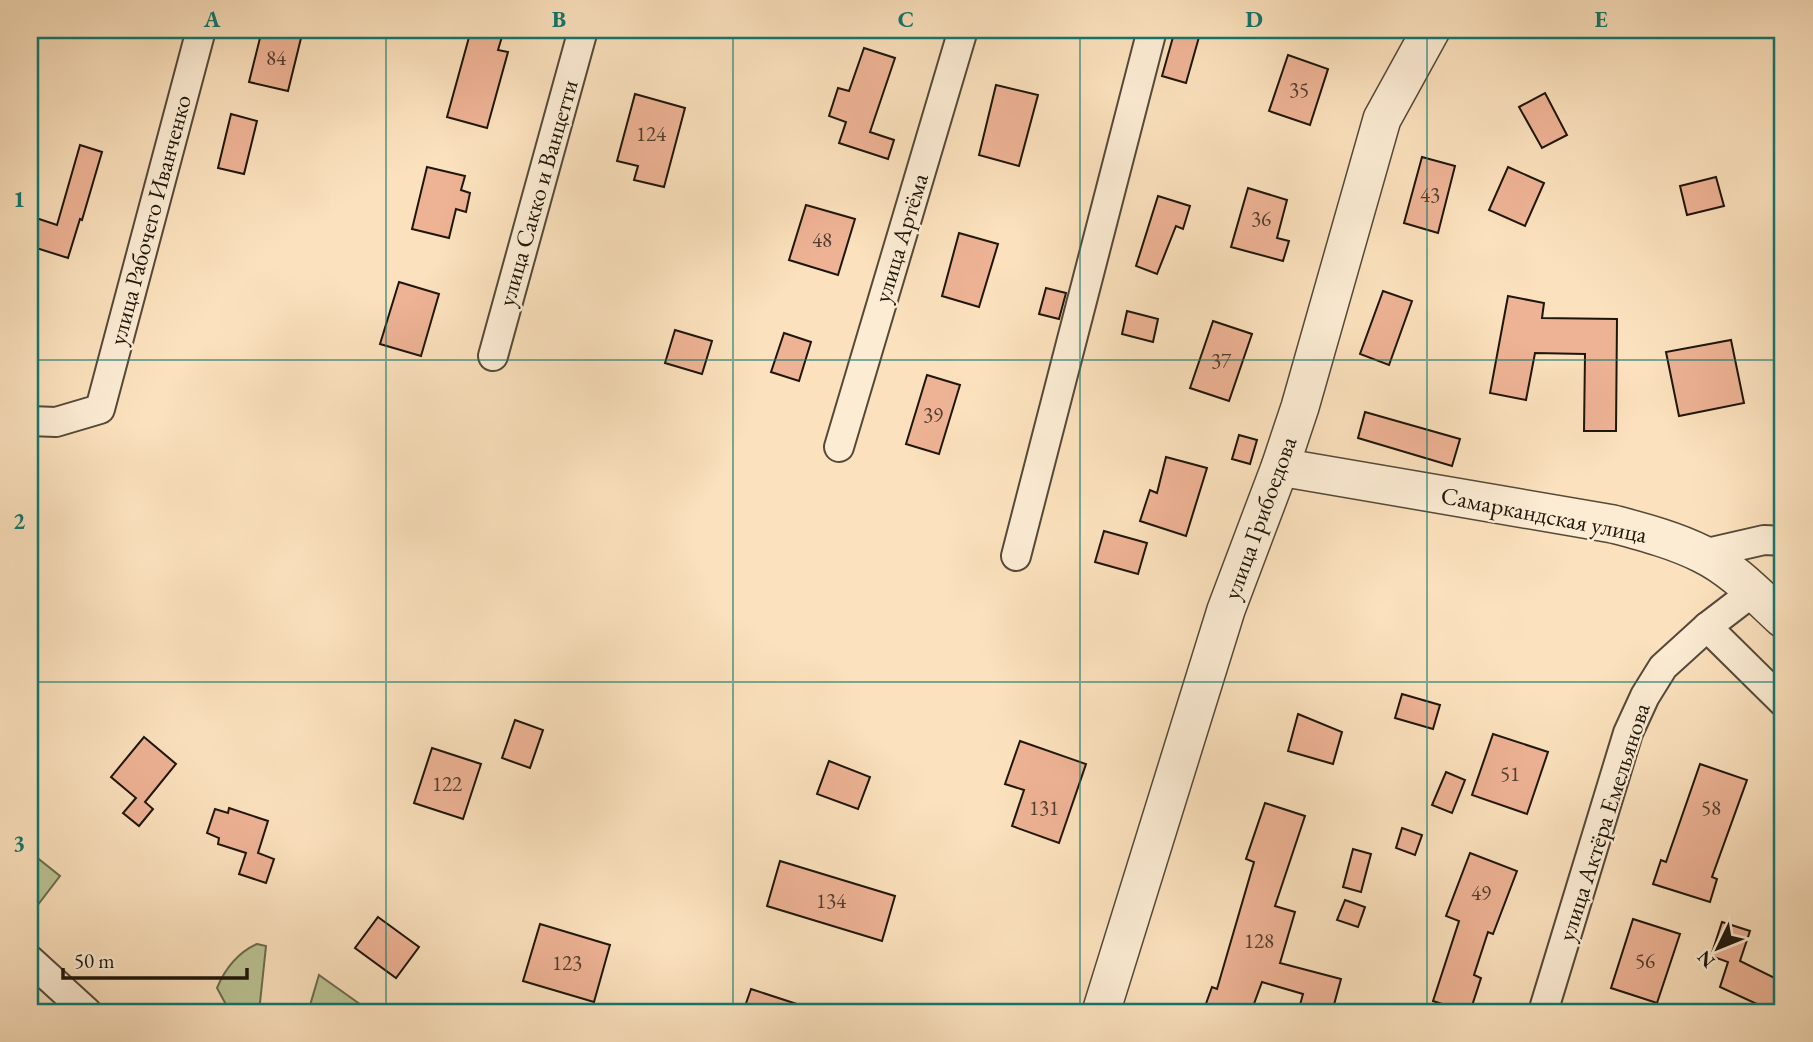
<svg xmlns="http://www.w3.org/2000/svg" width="1813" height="1042" font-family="'EB Garamond',serif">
  <rect width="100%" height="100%" fill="#fbe1bd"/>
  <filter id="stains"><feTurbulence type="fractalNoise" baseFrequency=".00286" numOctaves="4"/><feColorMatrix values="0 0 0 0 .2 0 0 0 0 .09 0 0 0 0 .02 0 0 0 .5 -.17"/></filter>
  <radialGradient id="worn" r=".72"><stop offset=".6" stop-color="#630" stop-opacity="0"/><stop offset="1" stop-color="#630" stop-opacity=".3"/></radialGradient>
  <g fill="#bbc394" stroke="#6c6c50" stroke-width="2">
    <polygon points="30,852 60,876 30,915"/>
    <path d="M 257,944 L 266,946 L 259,1012 L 230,1012 L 217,988 C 225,969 237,953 257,944 Z"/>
    <polygon points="319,975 371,1012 308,1012"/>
  </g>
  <g fill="#eeb395" stroke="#1e160b" stroke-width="2">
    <polygon points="262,30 285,30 302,34 288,91 249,82"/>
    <polygon points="471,30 504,30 498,50 508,52 487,128 447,117"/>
    <polygon points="1175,30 1201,30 1186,83 1162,76"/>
    <polygon points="864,48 895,58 870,132 894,140 888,159 839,143 846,122 829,116 838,88 849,91"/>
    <polygon points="1288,55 1328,69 1310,125 1269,111"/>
    <polygon points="996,85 1038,95 1019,166 979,155"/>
    <polygon points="1545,93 1567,135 1542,148 1519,107"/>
    <polygon points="635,94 685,108 664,187 634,180 638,166 617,161"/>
    <polygon points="231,114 257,121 244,174 218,168"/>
    <polygon points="80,145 102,152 82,220 80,219 68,258 30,246 30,216 57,225"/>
    <polygon points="1422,157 1455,166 1438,233 1404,223"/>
    <polygon points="427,167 465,176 461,190 470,193 466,212 456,209 449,238 412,229"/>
    <polygon points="1508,167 1544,183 1525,226 1489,210"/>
    <polygon points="1716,177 1724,206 1687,215 1680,186"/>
    <polygon points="1248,188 1287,200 1277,238 1289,241 1283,261 1231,247"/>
    <polygon points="1158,196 1190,206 1183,229 1176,226 1157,274 1136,266"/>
    <polygon points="806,205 855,219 838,275 789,260"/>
    <polygon points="959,233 998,244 979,307 942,296"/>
    <polygon points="399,282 439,294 421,356 380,344"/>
    <polygon points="1046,288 1066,293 1059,319 1039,314"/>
    <polygon points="1383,291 1412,301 1389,365 1360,354"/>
    <polygon points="1508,296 1544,303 1542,318 1617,319 1616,431 1584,431 1585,354 1535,353 1526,400 1490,393"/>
    <polygon points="1127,311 1158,319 1153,342 1122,334"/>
    <polygon points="1213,321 1252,334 1229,401 1190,388"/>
    <polygon points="675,330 712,341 702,374 665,363"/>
    <polygon points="784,333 811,342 799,381 771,372"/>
    <polygon points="1731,340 1744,403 1679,416 1666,352"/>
    <polygon points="927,375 960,385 939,454 906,444"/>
    <polygon points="1365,412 1460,439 1452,466 1358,438"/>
    <polygon points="1239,435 1257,440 1250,464 1232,459"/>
    <polygon points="1166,457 1207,468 1186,536 1140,521 1150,490 1157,493"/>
    <polygon points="1104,531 1147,543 1138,574 1095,562"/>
    <polygon points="1402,694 1440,705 1433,729 1395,718"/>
    <polygon points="1298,714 1342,732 1333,764 1288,751"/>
    <polygon points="515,720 543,730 530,768 502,758"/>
    <polygon points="1493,734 1548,752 1527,814 1472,795"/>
    <polygon points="144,737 176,764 145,802 153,809 139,826 123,813 136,798 111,777"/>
    <polygon points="1020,741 1086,764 1059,843 1012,826 1024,790 1005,784"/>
    <polygon points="432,748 481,764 463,819 414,803"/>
    <polygon points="829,761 870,777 858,809 817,794"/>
    <polygon points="1700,764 1747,780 1712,877 1717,879 1710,902 1653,884 1661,860 1666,862"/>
    <polygon points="1446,772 1465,780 1452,813 1432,805"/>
    <polygon points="1265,803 1305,816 1275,906 1295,912 1280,963 1341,979 1332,1012 1298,1012 1303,994 1262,982 1251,1012 1203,1012 1212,987 1217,989 1254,862 1246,859"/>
    <polygon points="229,808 268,821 258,853 274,859 266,883 239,874 246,853 218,844 219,838 207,833 215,809 228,813"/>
    <polygon points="1402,828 1422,835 1415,855 1396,848"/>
    <polygon points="1353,849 1371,854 1361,892 1343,887"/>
    <polygon points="1470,853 1517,871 1493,934 1488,932 1474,975 1481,978 1470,1012 1466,1012 1433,1001 1459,921 1446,916"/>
    <polygon points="780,861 895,896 882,941 767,906"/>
    <polygon points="1345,900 1365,907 1358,927 1337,920"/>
    <polygon points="378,917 419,947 396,978 355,948"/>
    <polygon points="1633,919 1680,934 1657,1003 1611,988"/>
    <polygon points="1722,922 1750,931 1740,961 1783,982 1783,1012 1774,1012 1720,987 1728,962 1711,956"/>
    <polygon points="540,924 610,945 594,1002 523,981"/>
    <polygon points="751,989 809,1008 808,1012 743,1012"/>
  </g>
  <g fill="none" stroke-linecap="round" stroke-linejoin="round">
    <defs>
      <g id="minor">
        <polyline points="493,356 583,30"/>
        <polyline points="30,421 56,422 100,409 201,30"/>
        <polyline points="839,447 963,30"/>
        <polyline points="1703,554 1764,540 1783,541"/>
        <polyline points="1016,556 1152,30"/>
        <polyline points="1707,627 1783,702"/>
        <polyline points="30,960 87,1012"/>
        <polyline points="1543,1012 1628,733 1645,696 1663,667 1707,627 1754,591"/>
      </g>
      <g id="tertiary">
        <path d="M 1280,467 L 1613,524 C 1643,532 1674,540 1702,554 C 1733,569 1758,596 1783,619"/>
        <polyline points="1101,1012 1226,610 1280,467 1300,407 1382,119 1431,30"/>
      </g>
    </defs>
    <use href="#minor" stroke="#554938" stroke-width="32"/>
    <use href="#tertiary" stroke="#554938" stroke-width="40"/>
    <use href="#minor" stroke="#fcecd4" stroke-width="28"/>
    <use href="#tertiary" stroke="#fcecd4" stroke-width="37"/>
  </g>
  <path fill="none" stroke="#0f766e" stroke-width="2" stroke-opacity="0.55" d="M 386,30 L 386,1012M 733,30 L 733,1012M 1080,30 L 1080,1012M 1427,30 L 1427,1012M 30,360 L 1783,360M 30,682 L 1783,682"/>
  <g text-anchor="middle" stroke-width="5" stroke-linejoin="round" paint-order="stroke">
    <g font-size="21" fill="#523d2e">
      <text x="276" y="65">84</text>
      <text x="1299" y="97">35</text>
      <text x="651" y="141">124</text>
      <text x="1430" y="202">43</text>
      <text x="1261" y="226">36</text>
      <text x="822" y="247">48</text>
      <text x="1221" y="368">37</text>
      <text x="933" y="422">39</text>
      <text x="1510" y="781">51</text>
      <text x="447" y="791">122</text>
      <text x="1044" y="815">131</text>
      <text x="1711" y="815">58</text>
      <text x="1481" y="900">49</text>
      <text x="831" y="908">134</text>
      <text x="1259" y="948">128</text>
      <text x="1645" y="968">56</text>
      <text x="567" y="970">123</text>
    </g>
    <g font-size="24" fill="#1e160b" stroke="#fcecd4">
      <text transform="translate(538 193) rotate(-74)" y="8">улица Сакко и Ванцетти</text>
      <text transform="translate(150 220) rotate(-75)" y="8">улица Рабочего Иванченко</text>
      <text transform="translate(901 238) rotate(-73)" y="8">улица Артёма</text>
      <text transform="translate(1544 515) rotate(11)" y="8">Самаркандская улица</text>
      <text transform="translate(1260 518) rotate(-70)" y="8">улица Грибоедова</text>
      <text transform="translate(1604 822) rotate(-72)" y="8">улица Актёра Емельянова</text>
    </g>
  </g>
  <rect width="1813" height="1042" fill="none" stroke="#fbe1bd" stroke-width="77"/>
  <g transform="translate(1718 948) rotate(227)" stroke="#fcecd4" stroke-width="5" paint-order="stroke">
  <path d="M0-5L12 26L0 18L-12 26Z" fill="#1e160b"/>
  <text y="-10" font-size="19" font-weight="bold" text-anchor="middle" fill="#1e160b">N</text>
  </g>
  <path d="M63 968v10h184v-10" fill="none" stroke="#1e160b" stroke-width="3.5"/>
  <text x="74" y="968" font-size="21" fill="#1e160b" stroke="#fcecd4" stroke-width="5" paint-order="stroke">50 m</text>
  <rect x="38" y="38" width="1736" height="966" fill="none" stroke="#0f766e" stroke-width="2.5"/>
  <g font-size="23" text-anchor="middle" font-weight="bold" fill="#0f766e">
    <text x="212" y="27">A</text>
    <text x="559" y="27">B</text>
    <text x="906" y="27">C</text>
    <text x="1254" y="27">D</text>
    <text x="1601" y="27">E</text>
    <text x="19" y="207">1</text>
    <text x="19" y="529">2</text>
    <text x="19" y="851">3</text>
  </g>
  <rect width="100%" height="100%" filter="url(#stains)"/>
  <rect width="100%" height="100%" fill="url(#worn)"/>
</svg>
